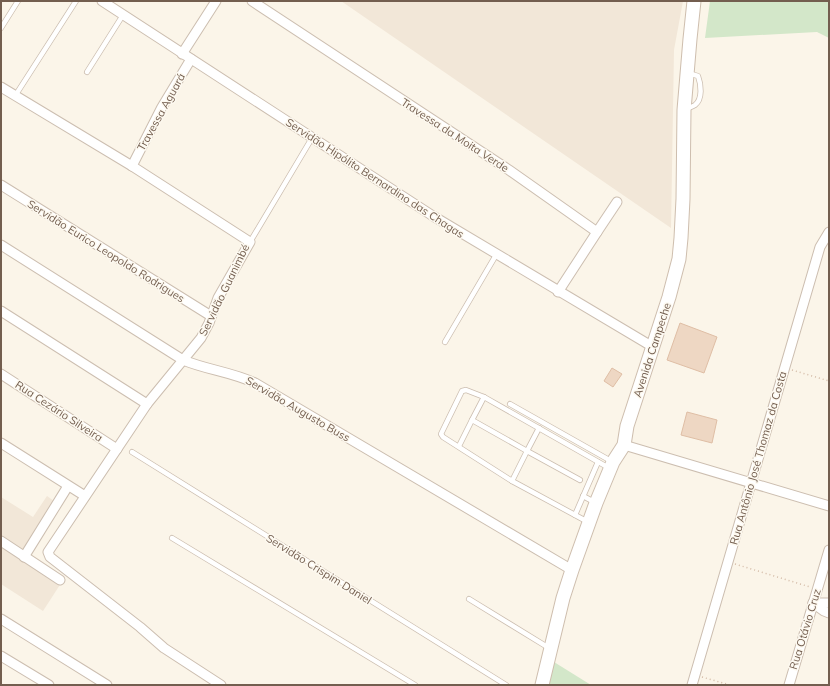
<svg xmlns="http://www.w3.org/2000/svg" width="830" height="686" font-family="Mulish,sans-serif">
  <rect width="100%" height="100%" fill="#fbf5e9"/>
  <g fill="#f2e7d8">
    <polygon points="341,1 683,1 674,50 671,228"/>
    <polygon points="47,496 61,506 31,554 65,577 43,611 1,584 1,497 33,517"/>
  </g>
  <g fill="#d3e7c9">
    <polygon points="710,1 829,1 829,38 817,32 705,38"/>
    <polygon points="554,662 591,685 548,685"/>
  </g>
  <g fill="#eed7c3" stroke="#dfbea5">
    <polygon points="680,323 717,337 704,373 667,360"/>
    <polygon points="612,368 622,374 613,387 604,381"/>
    <polygon points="687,412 717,420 712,443 681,435"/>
  </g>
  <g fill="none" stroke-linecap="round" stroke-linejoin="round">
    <defs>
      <g id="service">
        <polyline points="1,28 18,1"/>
        <polyline points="87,72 123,15"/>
        <polyline points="15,96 76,1"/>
        <path d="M 686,109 C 688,108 692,107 695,105 C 703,99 701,84 698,76 L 688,73"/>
        <polyline points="250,242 312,138"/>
        <polyline points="445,342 496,255"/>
        <polyline points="484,397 609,468"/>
        <polyline points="510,404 611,461"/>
        <polyline points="539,428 527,451 472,420 484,397 466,390 462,391 441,434 443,437 512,481 588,522"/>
        <polyline points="459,446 472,420"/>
        <polyline points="132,452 506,685"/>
        <polyline points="512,481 527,451 580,480"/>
        <polyline points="583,496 596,503"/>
        <polyline points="575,515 598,462"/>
        <polyline points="172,538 415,685"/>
        <polyline points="469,599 549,648"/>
      </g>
      <g id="minor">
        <polyline points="102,1 433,216 653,347"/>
        <polyline points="252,1 509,170 597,232 558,292"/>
        <polyline points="182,54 216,1"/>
        <polyline points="1,87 132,166 250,242 218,298 209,323 201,338 147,404 48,552 50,557 140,627 164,648 221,685"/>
        <polyline points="132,166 162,107 191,59"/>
        <polyline points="1,185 211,316"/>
        <polyline points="597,232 617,202"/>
        <path d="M 1,245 L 183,360 C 207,370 232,372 255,383 L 572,570"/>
        <polyline points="1,311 147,404"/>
        <polyline points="1,374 117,449"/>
        <polyline points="1,443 85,496"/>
        <polyline points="624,445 829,506"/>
        <polyline points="1,541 60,580"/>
        <polyline points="24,557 68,486"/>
        <polyline points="813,603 824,611 829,613"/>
        <polyline points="813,603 829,603"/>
        <polyline points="1,619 107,685"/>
        <polyline points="1,656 49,685"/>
        <polyline points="692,685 820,247 829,232"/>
        <polyline points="789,685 829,550"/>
      </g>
      <polyline id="secondary" points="542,685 563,598 572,570 596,503 613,462 624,445 627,426 669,297 679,259 681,238 683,199 684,110 690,39 694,1"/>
    </defs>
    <use href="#service" stroke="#ccbeb0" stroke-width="6"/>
    <use href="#minor" stroke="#ccbeb0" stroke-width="11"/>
    <use href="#secondary" stroke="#cebeae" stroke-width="15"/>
    <g stroke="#d3baa6" stroke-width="1.5" stroke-dasharray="1 3" stroke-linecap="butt">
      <polyline points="792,370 829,381"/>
      <polyline points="735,564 810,587"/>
      <polyline points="702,677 730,685"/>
    </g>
    <use href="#service" stroke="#fff" stroke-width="4.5"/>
    <use href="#minor" stroke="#fff" stroke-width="9"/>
    <use href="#secondary" stroke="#fff" stroke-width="13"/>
  </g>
  <g text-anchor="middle" stroke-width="3" stroke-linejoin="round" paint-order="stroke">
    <g font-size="11" fill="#735e4f" stroke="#fdf9f0">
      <text transform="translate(161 112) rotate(-61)" y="4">Travessa Aguará</text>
      <text transform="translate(455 135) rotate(33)" y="4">Travessa da Moita Verde</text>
      <text transform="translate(375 178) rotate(33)" y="4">Servidão Hipólito Bernardino das Chagas</text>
      <text transform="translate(106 251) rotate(32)" y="4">Servidão Eurico Leopoldo Rodrigues</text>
      <text transform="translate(224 290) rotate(-64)" y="4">Servidão Guanimbé</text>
      <text transform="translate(652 350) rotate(-72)" y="4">Avenida Campeche</text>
      <text transform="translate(298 409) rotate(30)" y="4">Servidão Augusto Buss</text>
      <text transform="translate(59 411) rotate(33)" y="4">Rua Cezário Silveira</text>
      <text transform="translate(758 458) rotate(-74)" y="4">Rua Antônio José Thomaz da Costa</text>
      <text transform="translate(319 569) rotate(32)" y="4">Servidão Crispim Daniel</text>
      <text transform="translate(805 629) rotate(-73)" y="4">Rua Otávio Cruz</text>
    </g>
  </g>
  <rect width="830" height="686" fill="none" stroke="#735e4f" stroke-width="4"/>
</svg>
